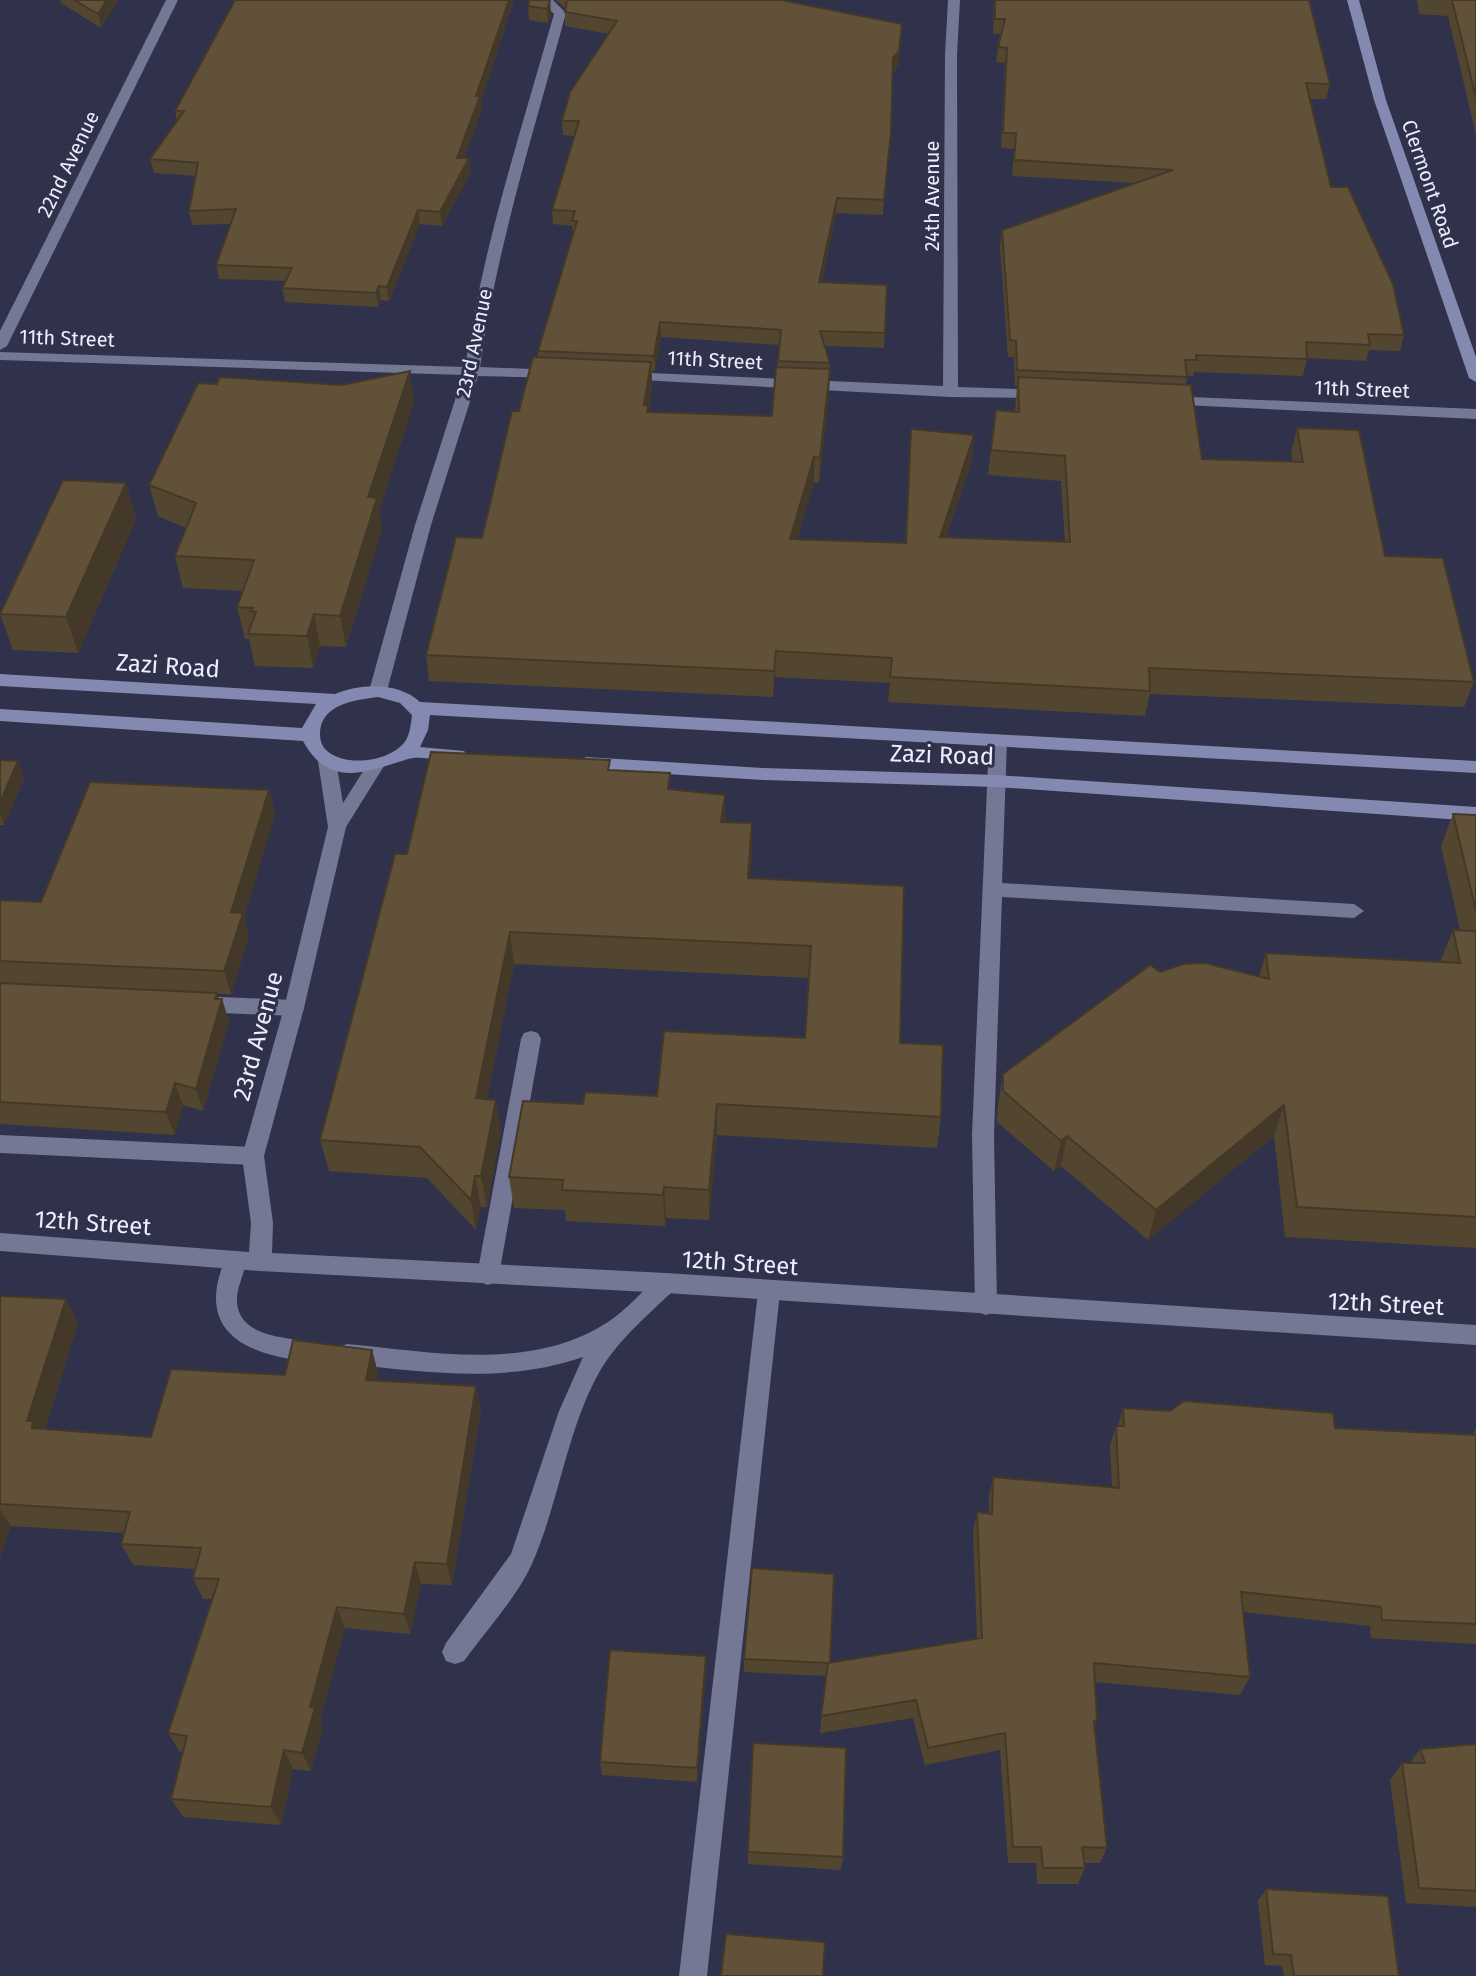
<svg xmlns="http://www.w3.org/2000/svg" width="1476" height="1976" font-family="'Fira Sans',sans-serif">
  <rect width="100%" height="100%" fill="#2f324a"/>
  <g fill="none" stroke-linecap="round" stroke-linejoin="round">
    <g fill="#747894" fill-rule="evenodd">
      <polygon points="998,735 1007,741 1002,883 1354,904 1364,911 1354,918 1002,897 994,1135 997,1305 994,1312 986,1315 978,1312 975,1305 972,1135 989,741"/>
      <polygon points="196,996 294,1000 301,1002 304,1008 301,1014 294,1016 196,1012 189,1009 186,1004 189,999"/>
      <polygon points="531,1031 538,1033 541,1039 499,1275 496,1282 488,1285 480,1282 477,1275 521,1039 524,1033"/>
      <polygon points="0,1135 253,1147 261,1150 264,1156 261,1162 253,1165 0,1153"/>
      <path d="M 236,1251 L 244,1253 L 247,1260 C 244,1274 236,1289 237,1303 C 241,1342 298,1336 323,1345 L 327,1352 L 323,1359 C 310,1364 294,1360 280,1357 C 220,1344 201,1310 228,1253 Z"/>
      <path d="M 666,1273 L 674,1276 L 677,1283 L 674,1290 C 648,1315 619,1339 600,1371 C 567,1428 559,1504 531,1566 C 516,1598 485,1632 464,1661 L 455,1664 L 446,1661 L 442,1652 L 446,1643 L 511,1554 L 559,1411 L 583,1357 C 505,1384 427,1372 347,1364 L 339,1361 L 335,1354 L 339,1347 L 347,1344 C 433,1352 531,1372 608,1322 C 626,1310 642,1292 658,1276 Z"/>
      <polygon points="769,1282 777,1285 780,1292 707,1976 679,1976 758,1292 761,1285"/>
    </g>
    <g fill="#747894" fill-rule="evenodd">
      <polygon points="166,0 178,0 7,346 0,350 0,331"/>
      <path d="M 540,0 L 553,0 L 566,13 C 534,131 497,246 480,367 L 556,370 L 563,374 L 556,378 L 478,376 L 431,525 L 387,691 L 378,697 L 369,691 L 415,525 L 463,375 L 0,360 L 0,352 L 465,367 C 483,246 521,131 554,14 Z"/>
      <polygon points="948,0 960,0 957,55 958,387 1043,390 1051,395 1048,398 950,397 623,379 621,376 628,372 943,386 945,55"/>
      <polygon points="1167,396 1476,409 1476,419 1162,404 1162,398"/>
      <polygon points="327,755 336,761 343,803 369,762 375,760 384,766 346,827 304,1008 264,1156 273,1223 272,1253 666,1273 1476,1325 1476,1345 666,1293 260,1271 0,1251 0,1233 249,1252 251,1223 242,1156 284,1008 328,827 318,761"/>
    </g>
    <g fill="#8489b2" fill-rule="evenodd">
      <polygon points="1347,0 1359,0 1386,100 1476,357 1476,382 1469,378 1374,100"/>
      <path d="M 0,674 L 335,694 C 361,683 399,682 420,702 L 1476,761 L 1476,773 L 430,715 L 428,730 L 420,747 L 464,751 L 467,755 L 464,759 C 446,765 425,754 408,759 C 366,772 329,789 303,741 L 0,721 L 0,709 L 302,728 L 316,704 L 0,686 ZM 378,697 L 400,703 L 412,715 C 411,724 410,733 406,740 C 392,762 345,768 326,750 C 321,745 320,739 320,733 C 321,704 355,700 378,697 Z"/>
      <polygon points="586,757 763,768 997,775 1476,807 1476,821 997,787 763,780 586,769 577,763"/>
    </g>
  </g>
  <g fill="#534631" fill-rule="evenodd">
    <polygon points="60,0 118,0 101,28 61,3"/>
    <polygon points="235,0 514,0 481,101 482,110 464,158 469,158 471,172 442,226 420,224 389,301 381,300 378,307 285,302 282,288 286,281 219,279 216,265 231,224 192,225 189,211 196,176 154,173 150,159 177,121 175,111"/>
    <path d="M 556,0 L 781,0 L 899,65 L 893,72 L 883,215 L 836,213 L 822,282 L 887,285 L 884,348 L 825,346 L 830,363 L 829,394 L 819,483 L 814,482 L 797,539 L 905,543 L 911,429 L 974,435 L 972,460 L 946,537 L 1065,542 L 1061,481 L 988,475 L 996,410 L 1015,411 L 1017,386 L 1015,386 L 1014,357 L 1008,357 L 1000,246 L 1002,230 L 1135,183 L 1012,176 L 1014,149 L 1001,148 L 1005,63 L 996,62 L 998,47 L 1001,34 L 993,34 L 994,0 L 1309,0 L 1330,84 L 1326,99 L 1310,99 L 1331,187 L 1404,335 L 1400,351 L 1369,350 L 1366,361 L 1307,358 L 1303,376 L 1194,372 L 1193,376 L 1187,376 L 1186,384 L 1202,459 L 1293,462 L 1291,453 L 1297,428 L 1385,556 L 1474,682 L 1464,707 L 1150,694 L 1145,716 L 888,702 L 890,683 L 775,677 L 773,697 L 429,681 L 426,655 L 482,538 L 519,411 L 538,357 L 538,351 L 573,234 L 572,226 L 553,224 L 552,210 L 574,136 L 563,135 L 562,121 L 609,34 L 565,26 L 565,8 ZM 661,337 L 779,345 L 772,416 L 649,412 L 652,386 L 652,371 L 655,371 Z"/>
    <polygon points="1417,0 1476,0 1476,135 1448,16 1419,14"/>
    <polygon points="550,1 551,15 548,23 529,20 528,6"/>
    <polygon points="414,402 379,511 382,529 346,647 320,646 313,668 255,666 249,639 245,639 237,607 243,591 183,588 175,556 186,528 158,516 149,485"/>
    <polygon points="126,483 136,519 78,653 13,650 0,614"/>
    <polygon points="0,760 18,761 24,778 4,825 0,825"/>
    <polygon points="611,770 671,790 726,822 752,823 750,878 900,1043 941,1117 937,1148 717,1135 709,1220 666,1218 665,1226 566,1221 565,1210 514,1208 509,1177 583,1104 657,1096 805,1038 809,978 514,964 487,1099 496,1100 501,1131 487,1207 481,1207 476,1230 427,1178 329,1171 320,1140 407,854"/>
    <polygon points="269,790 275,814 244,917 249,936 231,994 217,994 219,999 222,999 229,1022 203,1111 183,1105 175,1135 0,1124 0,900 41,902"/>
    <polygon points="1453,814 1476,815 1476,1248 1285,1237 1274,1136 1148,1240 1061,1166 1054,1171 997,1122 998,1105 1003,1074 1160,972 1259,977 1266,953 1440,962 1453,930 1460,930 1441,846"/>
    <polygon points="0,1296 66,1299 78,1323 45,1429 151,1437 285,1375 372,1350 378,1373 377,1380 476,1386 481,1409 452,1585 421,1584 410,1634 345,1628 320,1720 323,1727 311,1771 293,1769 281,1825 183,1817 171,1799 183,1752 180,1752 168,1733 212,1599 203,1599 193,1578 195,1569 133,1565 121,1544 124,1533 11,1526 0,1557"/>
    <polygon points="1123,1408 1335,1428 1472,1435 1476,1428 1476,1644 1371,1638 1370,1626 1243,1612 1250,1677 1240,1695 1095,1682 1097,1721 1094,1728 1107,1848 1100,1863 1084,1863 1085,1868 1078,1884 1037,1884 1036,1863 1008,1863 1000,1750 925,1765 913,1718 820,1733 826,1676 744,1672 744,1659 830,1662 977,1639 973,1532 977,1512 989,1514 989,1497 993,1477 1112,1487 1110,1446 1116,1426 1118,1426"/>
    <polygon points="706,1671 697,1782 602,1775 600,1762"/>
    <polygon points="1476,1744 1476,1907 1406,1903 1390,1780 1402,1763 1410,1763 1420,1749"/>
    <polygon points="748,1852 843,1857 841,1870 748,1864"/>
    <polygon points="1266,1889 1399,1976 1284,1976 1282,1966 1265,1965 1258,1901"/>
  </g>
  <g fill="#443928">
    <polygon points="107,0 118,0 101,28 98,14"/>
    <polygon points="509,0 514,0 481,101 482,110 459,172 457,158 476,96"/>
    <polygon points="550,1 551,15 548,23 547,9"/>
    <polygon points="902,24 899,65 892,73 893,58"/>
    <polygon points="469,158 471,172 442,226 440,212"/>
    <polygon points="837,198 836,213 819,297 819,282"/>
    <polygon points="418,210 420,224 389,301 387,287"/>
    <polygon points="379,286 381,300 378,307 376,293"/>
    <polygon points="660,322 661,337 655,371 654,356"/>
    <polygon points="651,362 652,386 649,407 649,430 644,405"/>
    <polygon points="830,369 829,394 819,483 820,458"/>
    <polygon points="410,371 414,402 379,511 382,529 346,647 340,616 368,497"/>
    <polygon points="974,435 972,460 937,562 940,537"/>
    <polygon points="814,457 814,482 790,564 790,539"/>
    <polygon points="126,483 136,519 78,653 66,617"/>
    <polygon points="314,614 320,646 313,668 307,636"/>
    <polygon points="776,651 775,677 773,697 774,671"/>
    <polygon points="18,761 24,778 4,825 0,813 0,802"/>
    <polygon points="269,790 275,814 244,917 249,936 231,994 224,971 231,912"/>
    <polygon points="725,795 726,828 721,822"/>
    <polygon points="752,823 752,855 748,911 748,878"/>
    <polygon points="510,932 514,964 481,1130 476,1098"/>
    <polygon points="217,993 220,1004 222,999 229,1022 203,1111 196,1089"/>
    <polygon points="175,1083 183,1105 175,1135 166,1112"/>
    <polygon points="496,1100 501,1131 487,1207 481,1176"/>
    <polygon points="717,1104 717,1135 709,1220 709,1190"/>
    <polygon points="1284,1105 1274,1136 1148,1240 1156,1210"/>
    <polygon points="1067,1136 1061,1166 1054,1171 1061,1141"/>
    <polygon points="475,1176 481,1207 476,1230 471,1200"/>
    <polygon points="664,1187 666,1218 665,1226 663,1195"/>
    <polygon points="66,1299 78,1323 42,1437 44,1450 27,1421"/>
    <polygon points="372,1350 378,1373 373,1403 366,1380"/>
    <polygon points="476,1386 481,1409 452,1585 447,1564"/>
    <polygon points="0,1509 11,1526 0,1557"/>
    <polygon points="415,1562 421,1584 410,1634 404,1614"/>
    <polygon points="337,1607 345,1628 320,1720 323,1727 311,1771 302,1753 310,1707"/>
    <polygon points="706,1656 706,1671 697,1782 697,1768"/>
    <polygon points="284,1750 293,1769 281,1825 271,1807"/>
  </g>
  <g fill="#615139" stroke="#443928" stroke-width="2">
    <polygon points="74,0 107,0 98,14"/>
    <polygon points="235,0 509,0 476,96 480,96 457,158 469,158 440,212 418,210 387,287 379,286 376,293 282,288 292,268 216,265 236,209 189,211 198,163 150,159 184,111 175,111"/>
    <polygon points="529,0 549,0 550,1 547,9 528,6"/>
    <polygon points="567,0 781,0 902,24 899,51 893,58 891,132 884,200 837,198 819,282 887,285 885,333 820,331 830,363 778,361 781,330 660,322 654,356 538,351 577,221 572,221 575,211 552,210 579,121 562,121 570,92 617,21 565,12"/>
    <polygon points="995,0 1309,0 1330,84 1306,83 1331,187 1348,187 1393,284 1404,335 1368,334 1370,345 1306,342 1307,359 1196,355 1197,360 1185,360 1187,377 1017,370 1016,341 1010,340 1002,230 1173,170 1014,160 1016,133 1003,133 1007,48 998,47 1005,19 995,19"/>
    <polygon points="1452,0 1476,0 1476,98"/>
    <polygon points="533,357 651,362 644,405 648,405 647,412 772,416 776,367 830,369 820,458 814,457 790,539 906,543 911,429 974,435 940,537 1070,542 1065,456 991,450 996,410 1019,412 1018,377 1191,385 1202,459 1303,462 1297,428 1359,430 1385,556 1443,558 1474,682 1149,668 1150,691 890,677 892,658 776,651 774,671 426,655 456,537 482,538 512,411 519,411"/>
    <polygon points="410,371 368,497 377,498 340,616 314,614 307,636 248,634 256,612 251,611 253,608 237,607 254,560 175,556 196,503 149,485 198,383 217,384 220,377 342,385"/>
    <polygon points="63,480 126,483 66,617 0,614"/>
    <polygon points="431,752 610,760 608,770 670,773 668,789 725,795 721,822 752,823 748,878 904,886 900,1043 943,1045 941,1117 717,1104 709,1190 664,1187 663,1195 562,1190 563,1180 509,1177 523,1101 583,1104 585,1092 657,1096 664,1031 805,1038 811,946 510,932 476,1098 496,1100 481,1176 475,1176 471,1200 420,1147 320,1140 395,854 407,854"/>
    <polygon points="0,760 18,761 0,802"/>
    <polygon points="90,782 269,790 231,912 243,913 224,971 0,961 0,900 41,902"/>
    <polygon points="1453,814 1476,815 1476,911"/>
    <polygon points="1453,930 1476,931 1476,1217 1297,1207 1284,1105 1156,1210 1067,1136 1061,1141 1003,1091 1003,1074 1150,965 1160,972 1183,964 1205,963 1269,979 1266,953 1460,963"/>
    <polygon points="0,983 217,993 215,999 222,999 196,1089 175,1083 166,1112 0,1102"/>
    <polygon points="0,1296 66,1299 27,1421 33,1421 32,1428 151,1437 171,1369 285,1375 293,1340 372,1350 366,1380 476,1386 447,1564 415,1562 404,1614 337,1607 310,1707 315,1708 302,1753 284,1750 271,1807 171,1799 187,1736 168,1733 219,1579 193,1578 201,1548 121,1544 130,1512 0,1504"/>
    <polygon points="1184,1401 1333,1413 1335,1428 1476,1435 1476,1624 1382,1620 1381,1607 1241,1592 1250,1677 1094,1663 1097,1721 1094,1721 1107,1848 1082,1847 1085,1868 1043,1868 1041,1847 1013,1847 1005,1733 928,1748 916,1700 821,1716 828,1663 982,1638 977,1512 992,1514 993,1477 1119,1488 1116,1426 1124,1426 1123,1408 1170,1411"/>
    <polygon points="752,1568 834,1574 830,1662 828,1663 744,1659"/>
    <polygon points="610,1650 706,1656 697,1768 600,1762"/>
    <polygon points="753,1743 846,1748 843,1857 748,1852"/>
    <polygon points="1476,1744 1476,1891 1419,1888 1402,1763 1425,1763 1420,1749"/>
    <polygon points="1266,1889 1388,1896 1399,1976 1294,1976 1291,1955 1273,1954"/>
    <polygon points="726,1934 825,1942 823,1976 721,1976"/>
  </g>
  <g text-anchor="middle" stroke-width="6" stroke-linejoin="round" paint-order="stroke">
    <g font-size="20" fill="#ebeefd" stroke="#2f324a">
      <text transform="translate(68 164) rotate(-64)" y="7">22nd Avenue</text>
      <text transform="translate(1430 184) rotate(71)" y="7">Clermont Road</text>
      <text transform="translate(932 196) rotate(-90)" y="7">24th Avenue</text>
      <text transform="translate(67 338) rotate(2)" y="7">11th Street</text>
      <text transform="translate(474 343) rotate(-78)" y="7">23rd Avenue</text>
      <text transform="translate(715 360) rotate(3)" y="7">11th Street</text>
      <text transform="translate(1362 389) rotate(2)" y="7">11th Street</text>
    </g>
    <g font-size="24" fill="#ebeefd" stroke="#2f324a">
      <text transform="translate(168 666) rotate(4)" y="8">Zazi Road</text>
      <text transform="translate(942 755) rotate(2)" y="8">Zazi Road</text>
      <text transform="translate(258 1036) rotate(-75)" y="8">23rd Avenue</text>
      <text transform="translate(93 1223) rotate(4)" y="8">12th Street</text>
      <text transform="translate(740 1263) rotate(4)" y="8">12th Street</text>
      <text transform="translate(1386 1304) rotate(3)" y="8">12th Street</text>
    </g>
  </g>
</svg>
